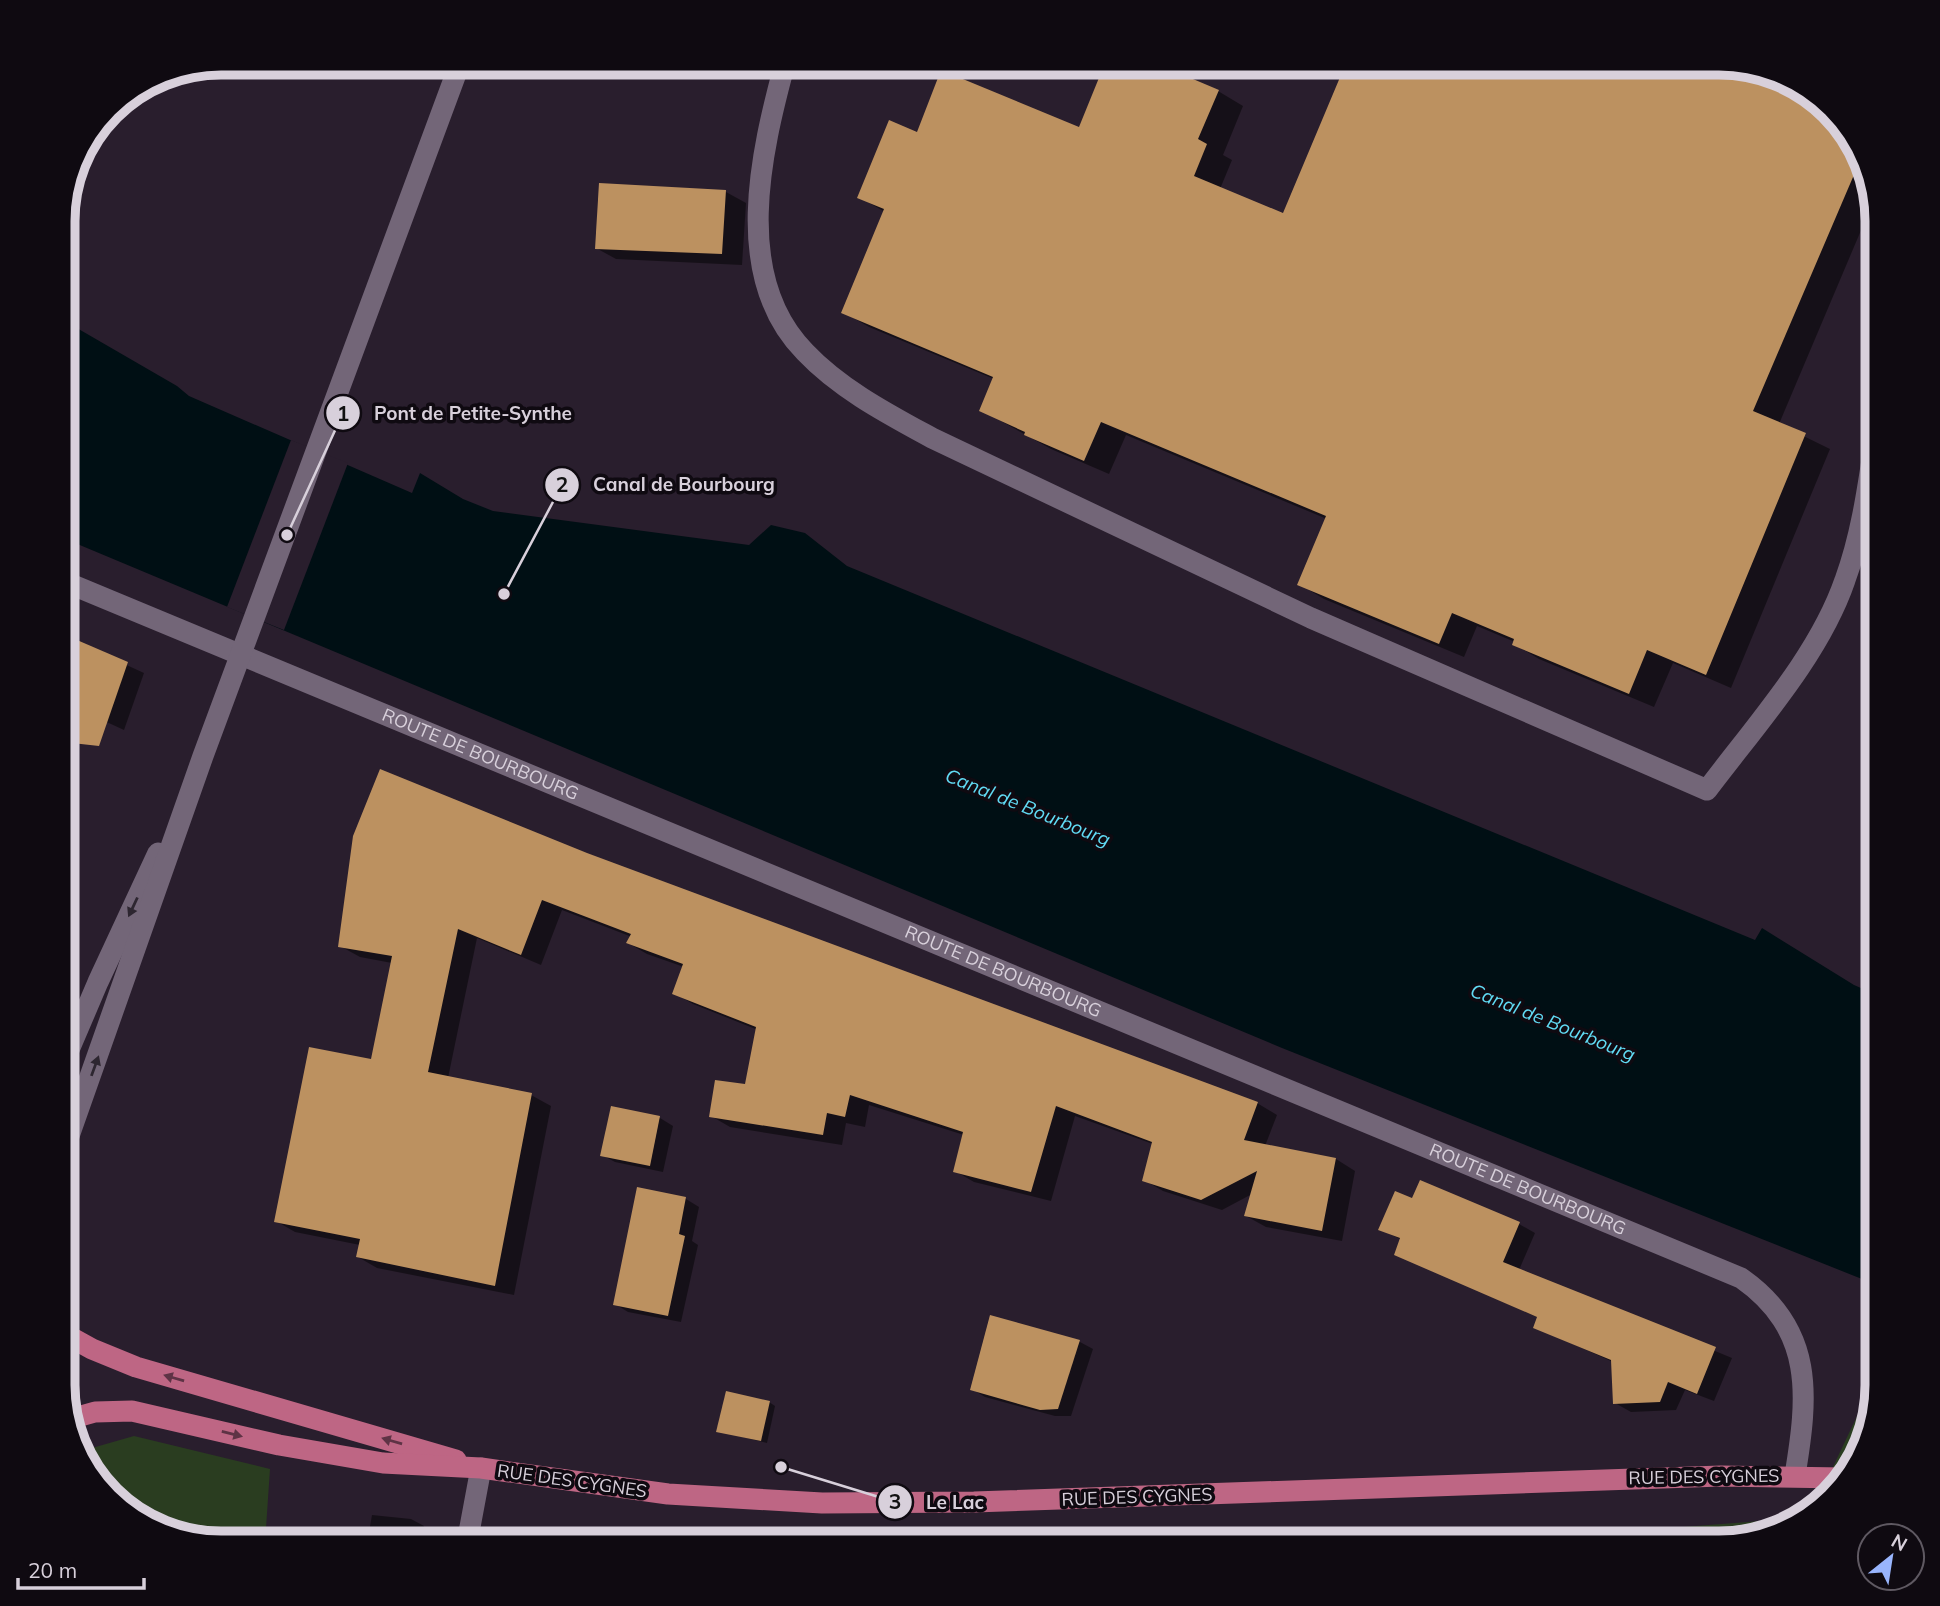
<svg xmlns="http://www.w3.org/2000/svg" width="1940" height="1606" font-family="Mulish,sans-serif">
  <rect width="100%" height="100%" fill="#291e2d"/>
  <g fill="#2a3d20">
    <path d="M 1877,1374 C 1877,1428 1858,1475 1814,1507 Z"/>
    <path d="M 134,1436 L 270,1469 L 265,1543 C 194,1543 143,1538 97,1478 C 91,1470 83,1461 78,1452 Z"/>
    <polygon points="1798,1518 1780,1531 1719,1543 1478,1543"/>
  </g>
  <polygon fill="#000f14" points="63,320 177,386 189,396 412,493 420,473 463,499 493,511 749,545 771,525 805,533 847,566 1755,940 1762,928 1854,985 1877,995 1877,1285 1282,1048 63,538"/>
  <polygon fill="#291e2d" points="291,440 348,463 284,630 227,607"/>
  <g fill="#0007">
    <polygon points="1720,63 1779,75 1824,102 1865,160 1873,202 1779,424 1830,449 1731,688 1673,663 1654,707 1539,659 1514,644 1515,642 1477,626 1464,657 1324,599 1299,584 1327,519 1126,435 1109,474 1051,449 981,410 994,379 869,327 843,312 885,212 859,197 917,134 1080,130 1218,91 1243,106 1223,155 1232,160 1220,189 1284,215"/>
    <polygon points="726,192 746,203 742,265 616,259 596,248"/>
    <polygon points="63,636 144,673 124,730 63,702"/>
    <polygon points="587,854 1257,1103 1277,1115 1265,1146 1336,1159 1355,1171 1342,1241 1266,1227 1246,1216 1252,1194 1222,1210 1163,1191 1144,1180 1153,1144 1075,1116 1051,1201 974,1182 955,1171 964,1135 869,1105 865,1127 846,1123 842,1145 730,1127 711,1116 746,1086 758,1030 693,1004 674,993 684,967 647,954 628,943 632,937 562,910 541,965 477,938 448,1078 531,1095 551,1106 514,1295 377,1268 358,1257 360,1245 295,1232 276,1221 372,1061 392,963 360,957 340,946"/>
    <polygon points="660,1118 673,1126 663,1172 615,1162 602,1155"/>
    <polygon points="638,1189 686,1199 699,1207 692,1241 698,1245 681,1322 628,1312 615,1304"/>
    <polygon points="1413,1201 1519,1224 1535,1233 1519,1270 1732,1358 1714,1401 1685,1390 1676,1410 1631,1412 1615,1403 1613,1362 1535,1327 1539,1318 1396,1254 1402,1240 1380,1229"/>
    <polygon points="992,1317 1080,1342 1093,1349 1071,1416 1055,1416 985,1397 972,1389"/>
    <polygon points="769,1402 775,1406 767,1443 718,1431"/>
    <polygon points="372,1515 411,1519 424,1526 420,1543 367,1543"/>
    <polygon points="531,1537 562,1543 530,1543"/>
  </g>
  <g fill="#bc9160">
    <polygon points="1105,63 1155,63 1219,90 1198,139 1207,144 1194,176 1283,213 1346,63 1720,63 1779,75 1824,102 1862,156 1753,411 1806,433 1706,675 1647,650 1629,694 1512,645 1514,639 1452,613 1439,644 1297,585 1326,516 1101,422 1084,461 1024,435 1025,432 979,411 993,377 841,313 884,209 857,198 889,120 917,132 941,70 1079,127"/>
    <polygon points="599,183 726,190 722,254 595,249"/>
    <polygon points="63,634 128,662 99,746 63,742"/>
    <polygon points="380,769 587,853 1258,1102 1244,1140 1336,1158 1322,1231 1244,1216 1257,1171 1201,1200 1142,1181 1152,1142 1056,1106 1031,1192 953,1172 963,1132 850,1095 845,1117 827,1113 823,1135 709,1117 715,1080 745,1084 756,1027 672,994 683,964 626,943 631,934 542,900 521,955 458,929 428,1072 532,1093 495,1286 356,1257 360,1239 274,1222 309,1047 371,1059 392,956 338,947 353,836"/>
    <polygon points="611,1106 660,1116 650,1166 600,1156"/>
    <polygon points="1420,1180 1520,1222 1503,1262 1716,1347 1697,1394 1668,1382 1660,1402 1613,1404 1611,1360 1533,1328 1537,1317 1394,1255 1400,1238 1378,1230 1395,1191 1412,1198"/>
    <polygon points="637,1187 686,1197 679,1234 685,1236 668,1316 613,1305"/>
    <polygon points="990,1315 1080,1340 1058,1409 1040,1410 970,1390"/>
    <polygon points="726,1391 770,1401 761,1441 716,1432"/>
  </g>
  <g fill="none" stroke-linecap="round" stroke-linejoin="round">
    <g stroke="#736678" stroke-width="21">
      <path d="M 785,63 C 761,152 731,277 805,352 C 840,389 888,414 932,438 L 1311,618 L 1707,790 C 1755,726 1819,656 1845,580 C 1863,531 1869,478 1877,427"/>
      <path id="s1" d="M 63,581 L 1741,1278 C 1815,1330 1808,1396 1795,1475"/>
      <polyline points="63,1064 98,982 158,853"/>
      <polyline points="63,1153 203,756 460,63"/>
      <polyline points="467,1543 481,1468"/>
    </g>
    <g stroke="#be6684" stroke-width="21">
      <polyline points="63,1333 92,1349 136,1367 456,1460"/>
      <polyline points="70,1419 95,1412 132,1411 279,1445 383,1463 481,1468 668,1494 822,1503 974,1502 1721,1476 1844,1478"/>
    </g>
  </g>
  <defs><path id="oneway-solid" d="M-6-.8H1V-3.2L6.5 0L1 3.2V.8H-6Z" transform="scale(1.75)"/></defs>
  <g fill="#2d2630">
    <use href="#oneway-solid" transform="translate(133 907) rotate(115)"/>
    <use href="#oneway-solid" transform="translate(95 1066) rotate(-70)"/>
  </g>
  <g fill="#5e3345">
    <use href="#oneway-solid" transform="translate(174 1378) rotate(-164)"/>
    <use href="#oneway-solid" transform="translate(232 1434) rotate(14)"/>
    <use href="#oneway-solid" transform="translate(392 1441) rotate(-164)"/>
  </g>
  <g text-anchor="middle" stroke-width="7" stroke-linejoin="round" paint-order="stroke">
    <g font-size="18" fill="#d8d0db" stroke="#0f0a11">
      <text dy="6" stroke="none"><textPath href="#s1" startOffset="452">ROUTE DE BOURBOURG</textPath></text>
      <text dy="6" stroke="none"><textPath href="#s1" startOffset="1018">ROUTE DE BOURBOURG</textPath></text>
      <text dy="6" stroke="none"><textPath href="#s1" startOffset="1586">ROUTE DE BOURBOURG</textPath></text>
      <text transform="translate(1704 1477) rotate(-1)" y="6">RUE DES CYGNES</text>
      <text transform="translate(572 1481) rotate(8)" y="6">RUE DES CYGNES</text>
      <text transform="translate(1137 1497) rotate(-2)" y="6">RUE DES CYGNES</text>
    </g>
    <g font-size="19" font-style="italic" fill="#61dbf4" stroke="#0f0a11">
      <text transform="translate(1028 807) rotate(22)" y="7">Canal de Bourbourg</text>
      <text transform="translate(1553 1022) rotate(22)" y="7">Canal de Bourbourg</text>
    </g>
  </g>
  <path d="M0 0H1940V1606H0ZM221 75H1719A146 146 0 0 1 1865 221V1385A146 146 0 0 1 1719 1531H221A146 146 0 0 1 75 1385V221A146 146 0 0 1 221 75Z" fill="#0f0a11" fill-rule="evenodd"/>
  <path fill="none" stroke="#d8d0db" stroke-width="9" d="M221 75H1719A146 146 0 0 1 1865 221V1385A146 146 0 0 1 1719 1531H221A146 146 0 0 1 75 1385V221A146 146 0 0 1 221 75Z"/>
  <path fill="none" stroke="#d8d0db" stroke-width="2.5" d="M287 535L343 413M504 594L562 485M781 1467L895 1502"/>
  <g fill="#d8d0db" stroke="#0f0a11" stroke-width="2.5">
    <circle cx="287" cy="535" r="7"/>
    <circle cx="504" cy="594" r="7"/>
    <circle cx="781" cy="1467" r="7"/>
    <circle cx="343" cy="413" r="18"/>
    <circle cx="562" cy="485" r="18"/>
    <circle cx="895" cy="1502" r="18"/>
  </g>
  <g font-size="21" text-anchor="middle" font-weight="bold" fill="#111">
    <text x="343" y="421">1</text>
    <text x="562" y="492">2</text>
    <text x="895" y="1509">3</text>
  </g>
  <g font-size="19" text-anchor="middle" font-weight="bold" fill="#d8d0db" stroke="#0f0a11" stroke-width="7" stroke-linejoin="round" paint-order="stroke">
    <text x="473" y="420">Pont de Petite-Synthe</text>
    <text x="684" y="491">Canal de Bourbourg</text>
    <text x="955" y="1509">Le Lac</text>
  </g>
  <g transform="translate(1891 1557) rotate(30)"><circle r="33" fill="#0f0a11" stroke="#5f5962" stroke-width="2"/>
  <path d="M0-5L12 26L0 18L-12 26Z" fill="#99b5fd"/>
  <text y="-10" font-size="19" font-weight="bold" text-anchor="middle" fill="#d8d0db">N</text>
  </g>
  <path d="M18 1578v10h126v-10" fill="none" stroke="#d8d0db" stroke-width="3.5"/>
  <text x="28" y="1578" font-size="21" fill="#d8d0db" stroke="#0f0a11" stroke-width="5" paint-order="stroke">20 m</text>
</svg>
